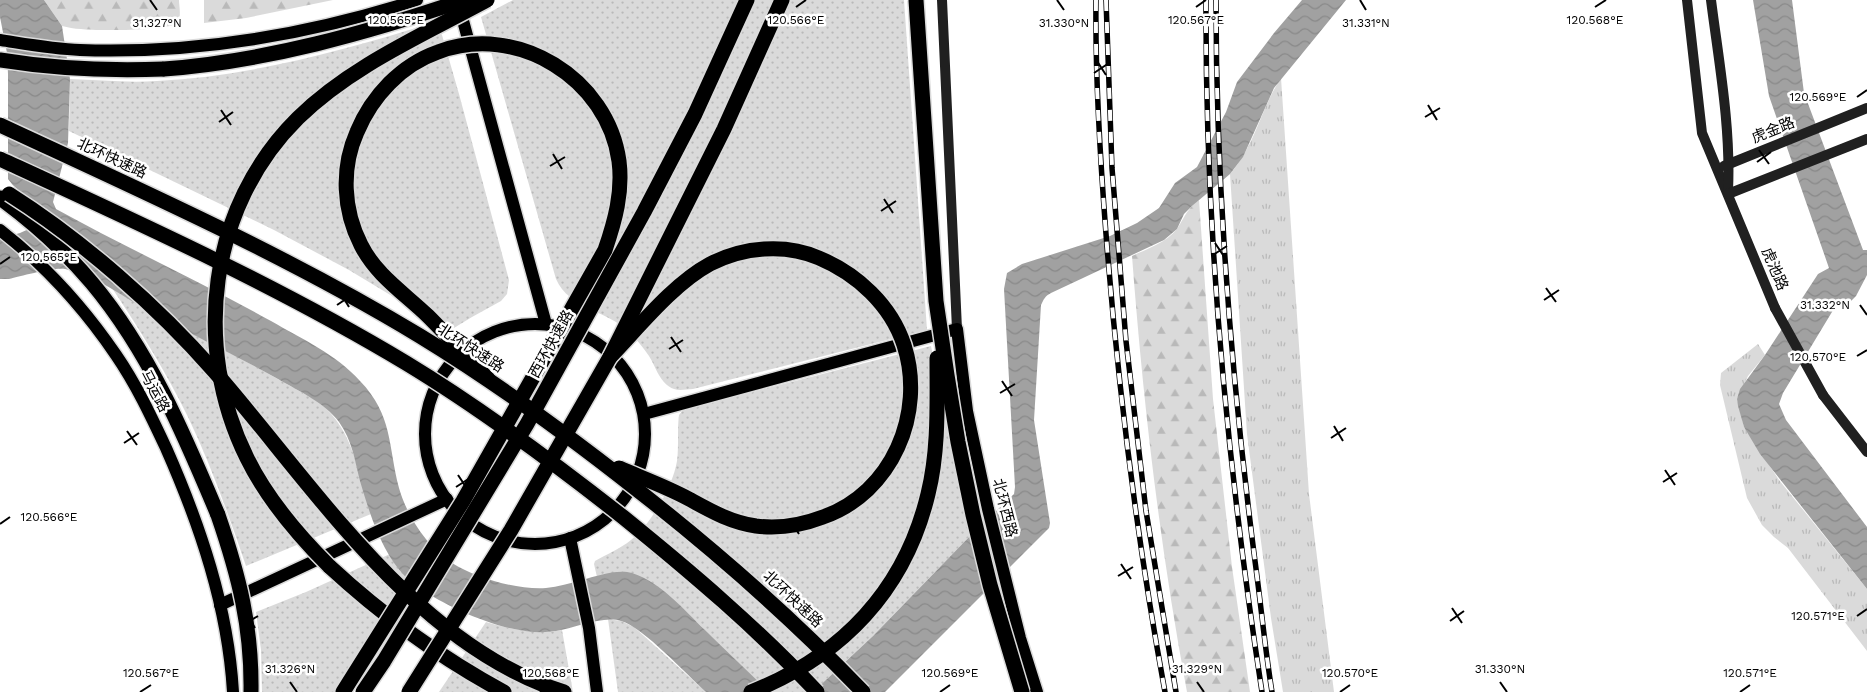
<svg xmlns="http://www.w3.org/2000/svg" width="1867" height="692" font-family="'Work Sans','Noto Sans SC',sans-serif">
  <defs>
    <pattern id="grass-tufts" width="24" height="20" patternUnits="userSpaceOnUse" patternTransform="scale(1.25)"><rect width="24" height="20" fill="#dadada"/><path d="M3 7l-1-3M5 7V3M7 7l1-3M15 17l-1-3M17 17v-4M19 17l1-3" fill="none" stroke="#b9b9b9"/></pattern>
    <pattern id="forest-firs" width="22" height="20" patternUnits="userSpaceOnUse" patternTransform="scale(1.25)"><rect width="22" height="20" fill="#dadada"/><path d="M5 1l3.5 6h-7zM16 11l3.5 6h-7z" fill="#b9b9b9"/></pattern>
    <pattern id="park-dots" width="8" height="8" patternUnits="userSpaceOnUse" patternTransform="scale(1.25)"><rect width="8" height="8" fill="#dadada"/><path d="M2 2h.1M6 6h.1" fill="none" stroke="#b9b9b9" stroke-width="1.8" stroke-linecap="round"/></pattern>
    <pattern id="water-waves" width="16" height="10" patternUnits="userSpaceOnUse" patternTransform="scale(1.25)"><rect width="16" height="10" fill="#a1a1a1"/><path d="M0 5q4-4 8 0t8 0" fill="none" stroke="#898989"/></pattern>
  </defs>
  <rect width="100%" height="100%" fill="#fff"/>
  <g fill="url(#grass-tufts)">
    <path d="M 1281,78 L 1309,494 L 1334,692 L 1283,692 L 1271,618 L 1247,434 L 1230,174 C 1255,146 1261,108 1281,78 Z"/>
    <polygon points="1758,344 1765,355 1748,376 1737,399 1744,427 1779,480 1867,589 1867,651 1788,548 1774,537 1762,525 1747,498 1720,385 1721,373"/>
  </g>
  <g fill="url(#forest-firs)">
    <path d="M 44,0 L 179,0 C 179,6 182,18 177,23 C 170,31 94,31 81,29 C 74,29 68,27 62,26 Z"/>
    <polygon points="204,0 333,0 246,18 204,23"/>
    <path d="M 1199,200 L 1213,399 L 1232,567 L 1250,692 L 1187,692 C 1160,548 1143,402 1132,256 C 1147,249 1167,242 1177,229 C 1185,217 1186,210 1199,200 Z"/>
  </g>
  <g fill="url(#park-dots)">
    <path d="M 513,0 L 904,0 L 927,330 L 693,389 C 687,389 680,391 674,389 C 660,384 656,367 649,356 C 643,347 636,339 629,332 C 607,310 569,309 556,279 L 481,17 Z"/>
    <path d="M 432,23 L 442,35 L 459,94 L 509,280 L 507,294 L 501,301 L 472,317 L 444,334 L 440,334 L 392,296 L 349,270 L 274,230 L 69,131 L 70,79 C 99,80 128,83 157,81 C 251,76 342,51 432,23 Z"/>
    <path d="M 112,288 L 151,313 L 240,358 L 319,402 C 356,433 356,471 371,514 L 246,566 C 229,516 211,465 188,417 C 166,372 140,330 112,288 Z"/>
    <path d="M 931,346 L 970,536 L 873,636 L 813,692 L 769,692 L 678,604 L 621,572 L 597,577 L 594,564 L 595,561 C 607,554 620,549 631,540 C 651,524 673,486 677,461 C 679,445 677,430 679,415 L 683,410 Z"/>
    <polygon points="390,554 410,580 342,692 262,692 261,650 256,612 306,592"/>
    <polygon points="608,619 621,621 634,627 706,692 618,692"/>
    <path d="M 486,622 C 510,629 538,635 562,630 L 573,692 L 439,692 Z"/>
  </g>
  <g fill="url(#water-waves)">
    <path d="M 0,0 L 44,0 L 62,26 L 70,79 L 68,143 L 53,202 L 56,209 C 127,248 201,282 271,321 C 302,339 336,354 360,381 C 393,415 388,446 399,488 C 407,516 427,547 452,563 C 476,578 517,590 546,588 C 558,587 570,583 582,580 C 597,576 617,569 632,573 C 661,582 684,610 705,630 C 726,651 748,671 769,692 L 706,692 C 687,675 643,627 621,621 C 604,615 575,628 556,631 C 514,638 454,611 419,588 C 385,565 371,518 360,481 C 355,461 352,440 339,422 C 324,402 300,392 278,379 C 237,356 194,336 152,313 C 124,298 98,276 65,269 C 54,267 21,276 9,279 L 0,279 L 0,239 L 20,233 L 55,217 C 40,203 19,195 8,179 L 8,74 L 7,53 L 0,17 Z"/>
    <path d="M 1302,0 L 1346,0 L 1274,88 L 1243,157 L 1230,174 L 1192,206 L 1184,214 L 1177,229 L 1164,240 L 1051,293 C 1045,296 1044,299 1041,305 L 1034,420 L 1050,523 L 1049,528 L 885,692 L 813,692 L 873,636 L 970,536 L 1014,494 L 1015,487 L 1004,289 L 1007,273 L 1022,264 L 1110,236 L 1137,223 L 1159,208 L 1175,183 L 1197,167 L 1226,112 L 1237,82 L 1274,33 Z"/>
    <polygon points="1753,0 1792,0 1804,93 1863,250 1867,250 1867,275 1856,296 1849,303 1838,302 1783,393 1779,404 1786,420 1867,527 1867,589 1760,454 1744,427 1738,406 1737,399 1740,389 1765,355 1818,274 1829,268 1769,96"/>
  </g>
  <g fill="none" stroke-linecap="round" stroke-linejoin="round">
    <defs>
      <g id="primary">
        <polyline points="459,6 546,324"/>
        <path d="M 0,40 C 26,44 53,49 80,50 C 195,54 308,35 417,0"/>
        <path d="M 0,230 C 45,265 84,308 116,355 C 136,384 151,416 166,448 C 200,525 228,607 233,692"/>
        <circle cx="535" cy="434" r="110"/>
        <polyline points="644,414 957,329 967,411 988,509 1020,638 1037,692"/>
        <polyline points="570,538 589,628 597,692"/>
        <polyline points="220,605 447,499"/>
      </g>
      <g id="highway">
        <path d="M 0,60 C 55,69 109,71 164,69"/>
        <path d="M 0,198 C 33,222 65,251 92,283 C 149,351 184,434 218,515"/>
        <path d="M 329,566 C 382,615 441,658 504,692"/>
      </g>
    </defs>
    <use href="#primary" stroke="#dbdbdb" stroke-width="15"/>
    <use href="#highway" stroke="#dbdbdb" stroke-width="18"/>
    <g stroke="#202020" stroke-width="10">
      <polyline points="942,0 957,329"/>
      <polyline points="1687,0 1702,133 1775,308"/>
      <path d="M 1711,0 C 1719,63 1731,127 1728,191"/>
      <polyline points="1724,166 1867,108"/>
      <polyline points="1728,194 1867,139"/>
      <polyline points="1823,395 1867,452"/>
    </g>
    <use href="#primary" stroke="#000" stroke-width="12"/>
    <use href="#highway" stroke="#000" stroke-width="15"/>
    <defs>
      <g id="rail">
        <path d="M 1096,0 C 1095,78 1100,157 1106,234 C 1118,388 1137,540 1165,692"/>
        <polyline points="1106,0 1112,168 1126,341 1146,511 1176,692"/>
        <path d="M 1206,0 C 1205,229 1227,465 1262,692"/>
        <path d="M 1216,0 C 1216,188 1231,375 1255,561 C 1261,605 1265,649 1272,692"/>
      </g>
    </defs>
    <use href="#rail" stroke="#000" stroke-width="5.5"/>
    <use href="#rail" stroke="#fff" stroke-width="4" stroke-dasharray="11" stroke-linecap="butt"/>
    <defs>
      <g id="highway-bridge">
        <polyline points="916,0 936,301 947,375 958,442 973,515 990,585 1022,692"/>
        <path d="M 164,69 C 267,61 367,33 464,0"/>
        <path d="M 0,125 C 142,191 286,255 420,336 C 502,386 579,443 654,503 C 728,562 798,624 863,692"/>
        <path d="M 0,159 C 137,222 276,285 406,363 C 482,409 553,462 623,517 C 691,572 758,629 817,692"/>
        <path d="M 9,194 C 83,241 157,306 215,372 C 313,484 415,646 564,692"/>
        <path d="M 610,357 C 639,327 673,284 710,264 C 743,247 785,243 819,258 C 857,274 891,305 904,345 C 926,413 892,493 823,517 C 802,525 779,529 756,526 C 730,522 711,511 689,499 C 667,487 642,478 619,468"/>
        <path d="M 218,515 C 239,576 252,627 251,692"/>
        <path d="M 329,566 C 297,534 267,499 247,458 C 192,347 208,207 298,118 C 351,66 423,35 487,0"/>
        <path d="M 343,692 L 463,501 L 605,250 C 615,221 623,192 619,161 C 608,79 517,22 438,52 C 401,65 372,96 357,132 C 341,168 343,210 361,245 C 376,275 404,293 428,316 C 448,336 468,358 488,379"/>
        <polyline points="363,692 384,661 527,424 644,212 695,114 747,0"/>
        <polyline points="409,692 511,530 610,357 724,129 782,0"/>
        <path d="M 751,692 C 842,656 905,590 928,494 C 939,450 937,403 937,358"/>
      </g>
    </defs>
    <use href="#highway-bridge" stroke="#dbdbdb" stroke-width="18" stroke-linecap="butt"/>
    <polyline stroke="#202020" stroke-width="10" points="1775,308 1823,395"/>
    <use href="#highway-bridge" stroke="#000" stroke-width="15"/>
  </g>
  <path fill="none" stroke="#000" stroke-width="2" d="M 150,0 L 157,10M 1057,0 L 1064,10M 1360,0 L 1366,10M 396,7 L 406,0M 796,7 L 806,0M 1196,7 L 1206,0M 1595,7 L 1606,0M 1097,61 L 1106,75M 1094,73 L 1109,63M 1857,97 L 1867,90M 1428,105 L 1437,120M 221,110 L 231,125M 1425,117 L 1440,108M 219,122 L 233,112M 1759,150 L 1769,164M 553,154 L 562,169M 1757,162 L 1771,152M 550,166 L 565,157M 884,199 L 893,213M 881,211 L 896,201M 1215,243 L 1225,258M 1213,255 L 1227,246M 0,264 L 10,257M 1546,288 L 1556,302M 340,292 L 349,307M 1544,300 L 1559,290M 337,305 L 352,295M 1860,305 L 1867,315M 671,337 L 681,352M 669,349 L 683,340M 1857,356 L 1867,350M 1002,381 L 1012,396M 1000,393 L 1015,384M 1334,426 L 1343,441M 127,431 L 137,445M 1331,438 L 1346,428M 124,443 L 139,433M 1665,470 L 1675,485M 458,475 L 468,490M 1663,482 L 1677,473M 456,487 L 470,478M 790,520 L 799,534M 0,524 L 10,517M 787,532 L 802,522M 1121,564 L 1131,579M 1118,576 L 1133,567M 1452,608 L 1462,623M 246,613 L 255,628M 1857,616 L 1867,609M 1450,621 L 1464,611M 243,625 L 258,616M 290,682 L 297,692M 1197,682 L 1204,692M 1500,682 L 1507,692M 140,692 L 151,685M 540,692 L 551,685M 940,692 L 950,685M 1340,692 L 1350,685M 1740,692 L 1750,685"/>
  <g text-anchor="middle" stroke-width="5" stroke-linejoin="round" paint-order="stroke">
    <g font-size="15" fill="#000" stroke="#fff">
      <text transform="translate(1773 130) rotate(-22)" y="5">虎金路</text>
      <text transform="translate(112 158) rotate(25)" y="5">北环快速路</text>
      <text transform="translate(1775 269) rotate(67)" y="5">虎池路</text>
      <text transform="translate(551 344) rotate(-61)" y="5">西环快速路</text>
      <text transform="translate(471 348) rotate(33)" y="5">北环快速路</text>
      <text transform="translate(155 391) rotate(62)" y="5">马运路</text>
      <text transform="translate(1005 508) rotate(76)" y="5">北环西路</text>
      <text transform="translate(793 599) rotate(43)" y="5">北环快速路</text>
    </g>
  </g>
  <g font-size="12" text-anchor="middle" fill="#000" stroke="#fff" stroke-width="5" stroke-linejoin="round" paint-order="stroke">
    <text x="396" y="24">120.565°E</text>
    <text x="796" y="24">120.566°E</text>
    <text x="1196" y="24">120.567°E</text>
    <text x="1595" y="24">120.568°E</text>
    <text x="157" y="27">31.327°N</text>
    <text x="1064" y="27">31.330°N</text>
    <text x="1366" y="27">31.331°N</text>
    <text x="1818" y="101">120.569°E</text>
    <text x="49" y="261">120.565°E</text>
    <text x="1825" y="309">31.332°N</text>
    <text x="1818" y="361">120.570°E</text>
    <text x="49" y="521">120.566°E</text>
    <text x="1818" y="620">120.571°E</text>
    <text x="290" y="673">31.326°N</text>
    <text x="1197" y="673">31.329°N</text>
    <text x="1500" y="673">31.330°N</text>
    <text x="151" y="677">120.567°E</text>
    <text x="551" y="677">120.568°E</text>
    <text x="950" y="677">120.569°E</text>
    <text x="1350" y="677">120.570°E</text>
    <text x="1750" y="677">120.571°E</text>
  </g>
</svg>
